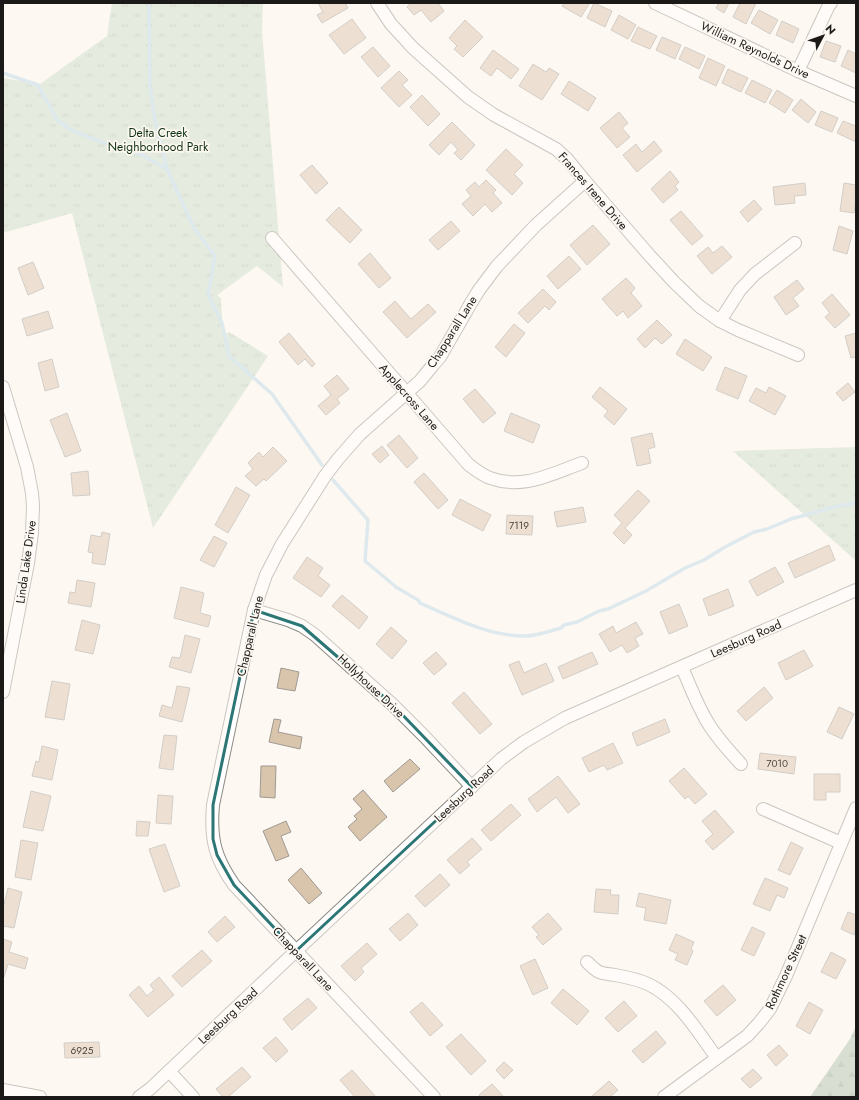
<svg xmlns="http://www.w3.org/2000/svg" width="859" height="1100" font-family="Jost,sans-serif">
  <defs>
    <pattern id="forest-firs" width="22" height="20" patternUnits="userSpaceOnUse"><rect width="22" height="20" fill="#aac1aa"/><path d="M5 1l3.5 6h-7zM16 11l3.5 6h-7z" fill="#92a592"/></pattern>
    <pattern id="park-tufts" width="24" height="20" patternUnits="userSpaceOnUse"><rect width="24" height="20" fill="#c7dbc6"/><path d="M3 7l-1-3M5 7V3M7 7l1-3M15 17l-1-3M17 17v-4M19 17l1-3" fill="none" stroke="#aabba9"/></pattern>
  </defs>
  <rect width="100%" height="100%" fill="#fdf8f2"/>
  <polygon fill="url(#forest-firs)" points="856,1026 856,1097 810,1097 850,1039"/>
  <g fill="url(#park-tufts)">
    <polygon points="112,3 263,3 262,31 283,287 257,266 217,295 221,299 223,336 229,332 268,356 153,528 72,213 3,233 3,78 40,84 107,36"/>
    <polygon points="856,447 856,561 733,451"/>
  </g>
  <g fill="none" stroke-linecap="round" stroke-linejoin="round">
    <g stroke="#b9d7e8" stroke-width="3.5">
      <polyline points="149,3 150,87 155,120 167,169 194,228 215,256 208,295 222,323 229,356 272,394 322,465"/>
      <polyline points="3,73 38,85 57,120 71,130 104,143 123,147 144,156 167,169"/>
      <path d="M 333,480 L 368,520 L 365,561 L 396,587 L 418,600 L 420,603 C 454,618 488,636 525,636 C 537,636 550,631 561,628 L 564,625 L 577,622 L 599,611 L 608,609 L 646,591 L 685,568 L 704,560 L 725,547 L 754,532 L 767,529 L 791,519 L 838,506 L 856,503"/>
    </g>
  </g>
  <g fill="#d9c4ac" stroke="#9f9a94">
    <polygon points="318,3 345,3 348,8 322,23 317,15 323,12"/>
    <polygon points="411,3 438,3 444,11 431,22 421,10 414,15 407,7"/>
    <polygon points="564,3 587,3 589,4 581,17 562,6"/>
    <polygon points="594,3 612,11 605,27 587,18"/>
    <polygon points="719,3 729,3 724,13 716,8"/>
    <polygon points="740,3 756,3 746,24 733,17"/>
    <polygon points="759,10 778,20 770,34 751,23"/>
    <polygon points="619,15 636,25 628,39 611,30"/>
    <polygon points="352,19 366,38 344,54 329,35"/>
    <polygon points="465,20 483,37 463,57 454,49 457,46 449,38"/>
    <polygon points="782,21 799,29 793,43 776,35"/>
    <polygon points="638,27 657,36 650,49 631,41"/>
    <polygon points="662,37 681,45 675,59 656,50"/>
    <polygon points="826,41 841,46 835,62 820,57"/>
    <polygon points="373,47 390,66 378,77 361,57"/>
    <polygon points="685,47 705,56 699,69 679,59"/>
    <polygon points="493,50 519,69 511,79 497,68 491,76 480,68"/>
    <polygon points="848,50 856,54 856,73 841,66"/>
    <polygon points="708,58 725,66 716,86 699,78"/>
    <polygon points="533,64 546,72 549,68 559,74 542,100 519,86"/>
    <polygon points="728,69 748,78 741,92 722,83"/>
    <polygon points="399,71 408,80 402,85 412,95 399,107 381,88"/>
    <polygon points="752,80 772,90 765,103 745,93"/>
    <polygon points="569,81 596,98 588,111 561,94"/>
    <polygon points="777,90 793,100 785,113 769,103"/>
    <polygon points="422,95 440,114 428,126 410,107"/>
    <polygon points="801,99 816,112 808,123 792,110"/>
    <polygon points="821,111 838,118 832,132 815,125"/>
    <polygon points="619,112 628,123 622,128 630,137 617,148 600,128"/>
    <polygon points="843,121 856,126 856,142 837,133"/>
    <polygon points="452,122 475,145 461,160 454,153 458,150 451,142 439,155 429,145"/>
    <polygon points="654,141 662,151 637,172 623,155 636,144 642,152"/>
    <polygon points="506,149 523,165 514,174 523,183 512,195 486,170"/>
    <polygon points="312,165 328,183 316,194 300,175"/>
    <polygon points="670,171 679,182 675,186 678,190 663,203 651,189"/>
    <polygon points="486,180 496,190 493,193 502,203 492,212 485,204 473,216 462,204 471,196 466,190 475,182 479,187"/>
    <polygon points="805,183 806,195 794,196 795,203 775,205 773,187"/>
    <polygon points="844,183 856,185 856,200 854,213 840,211"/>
    <polygon points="754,200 762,209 748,222 740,212"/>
    <polygon points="339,207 362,230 350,243 326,220"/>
    <polygon points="681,211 703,236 692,245 670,220"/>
    <polygon points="451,221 460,231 438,250 429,240"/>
    <polygon points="593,225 610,244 587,265 570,245"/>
    <polygon points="839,226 853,231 847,254 833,250"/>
    <polygon points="722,246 732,257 712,274 697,256 708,247 713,253"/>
    <polygon points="370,253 391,278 379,288 358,264"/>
    <polygon points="569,256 581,269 558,289 547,276"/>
    <polygon points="33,262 44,288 28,295 18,268"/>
    <polygon points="626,278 635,288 631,293 642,306 628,318 623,311 617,316 602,299"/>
    <polygon points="797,280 804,289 793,298 799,306 786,315 774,297"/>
    <polygon points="543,289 556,302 549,310 545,306 528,323 518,313"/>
    <polygon points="832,294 850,315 835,328 825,317 830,313 822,303"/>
    <polygon points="395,301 411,319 428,304 436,312 407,338 383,312"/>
    <polygon points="48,311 53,328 27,336 22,319"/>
    <polygon points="657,320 672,335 662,344 655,338 645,348 637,339"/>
    <polygon points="514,324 525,333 506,357 495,347"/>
    <polygon points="289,333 315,364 312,367 305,359 298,365 279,342"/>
    <polygon points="856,333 856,357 851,358 845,336"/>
    <polygon points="685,339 712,357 703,371 676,354"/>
    <polygon points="52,359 59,387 45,391 38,363"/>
    <polygon points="725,367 747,376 738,399 716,390"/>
    <polygon points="337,375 349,389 337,399 340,403 326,415 318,406 331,395 324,386"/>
    <polygon points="848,383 855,392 843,401 836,393"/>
    <polygon points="600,387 627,409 614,425 604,416 608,411 592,397"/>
    <polygon points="769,387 786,396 775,415 749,401 756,388 766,393"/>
    <polygon points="475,389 496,413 483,423 463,399"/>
    <polygon points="67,413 81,451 65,457 50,420"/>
    <polygon points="511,413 540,425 533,443 504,431"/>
    <polygon points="652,433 655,447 648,449 651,463 637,466 631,438"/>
    <polygon points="399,435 418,458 407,468 387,445"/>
    <polygon points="382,446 389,455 380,463 372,454"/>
    <polygon points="273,447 287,461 266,481 264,479 256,486 245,476 253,469 248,463 259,452 263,457"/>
    <polygon points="88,471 90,495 73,496 71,473"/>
    <polygon points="424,473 448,500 438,509 414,482"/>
    <polygon points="236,487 250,495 228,533 215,525"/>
    <polygon points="638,490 650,501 625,528 632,535 624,544 613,533 622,523 614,515"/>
    <polygon points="460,499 491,515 483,531 452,515"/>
    <polygon points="583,507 586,522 557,527 554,512"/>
    <polygon points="507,515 533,516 532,535 506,534"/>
    <polygon points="102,532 110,534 105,565 92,563 93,553 88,552 91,535 101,537"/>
    <polygon points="214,536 227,543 214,567 200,560"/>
    <polygon points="829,545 835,560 795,578 788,563"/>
    <polygon points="307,557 323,568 318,576 330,585 321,597 293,578"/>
    <polygon points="775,567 784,582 757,596 749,581"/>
    <polygon points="77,580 95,583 91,607 68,603 70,592 75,593"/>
    <polygon points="181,587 204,593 200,613 211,616 208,627 174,618"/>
    <polygon points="728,589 734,606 709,616 703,599"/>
    <polygon points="342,595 368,617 359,629 332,606"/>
    <polygon points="679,604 688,626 669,634 660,612"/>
    <polygon points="82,620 100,625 93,654 75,650"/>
    <polygon points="636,622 643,634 635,638 639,646 627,653 622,645 610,652 599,634 613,626 616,633"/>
    <polygon points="391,627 407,641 392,659 376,644"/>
    <polygon points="185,635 200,639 191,673 169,667 172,657 180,658"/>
    <polygon points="804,650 813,666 786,680 778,663"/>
    <polygon points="436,652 447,664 434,675 423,663"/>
    <polygon points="592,652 598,664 563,679 558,667"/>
    <polygon points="519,661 524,673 546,663 554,681 522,695 509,665"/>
    <polygon points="281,668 299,672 295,691 277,688"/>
    <polygon points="52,681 70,684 64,720 45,717"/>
    <polygon points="177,686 190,688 182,722 159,716 162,705 172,708"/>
    <polygon points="764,687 773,698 746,721 737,711"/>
    <polygon points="464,692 492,724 480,734 452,703"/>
    <polygon points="839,707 854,714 842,739 827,732"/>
    <polygon points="274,719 281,720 278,732 302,737 300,749 269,742"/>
    <polygon points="665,719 670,732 637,746 632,733"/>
    <polygon points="164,735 177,736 173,770 159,768"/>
    <polygon points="613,743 623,763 607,770 604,765 589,772 582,758"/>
    <polygon points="42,746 58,750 52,780 32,776 36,761 39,762"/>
    <polygon points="760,753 796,757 794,774 758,769"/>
    <polygon points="410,759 420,769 393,792 384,781"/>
    <polygon points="261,766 276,766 275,798 260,797"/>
    <polygon points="684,768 707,794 695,804 688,796 685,799 669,781"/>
    <polygon points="814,774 840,774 840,792 826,792 826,800 814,800"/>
    <polygon points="558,776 580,804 568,813 556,797 537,812 528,799"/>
    <polygon points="363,790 387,817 360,841 348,827 357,819 354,816 362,809 353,799"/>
    <polygon points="31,791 51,796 43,831 23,827"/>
    <polygon points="158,795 173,796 171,824 156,823"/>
    <polygon points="511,804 521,815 491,841 481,830"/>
    <polygon points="715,810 734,832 713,850 705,841 713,834 702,821"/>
    <polygon points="137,821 150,822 148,836 136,836"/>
    <polygon points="286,821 291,832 281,836 289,856 276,861 263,831"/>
    <polygon points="472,838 482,849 467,862 470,865 460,874 447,860"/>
    <polygon points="21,840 38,843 31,880 15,877"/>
    <polygon points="791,842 803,848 790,875 778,870"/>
    <polygon points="165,844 180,886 164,892 149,849"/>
    <polygon points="301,868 322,893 309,904 288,880"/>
    <polygon points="440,874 450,885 425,907 415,896"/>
    <polygon points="765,878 788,888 784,898 777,895 770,911 753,904"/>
    <polygon points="8,888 22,892 14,928 3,926 3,908"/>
    <polygon points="596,889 611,890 610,895 619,895 618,914 594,912"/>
    <polygon points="639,893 671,900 666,924 644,920 646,908 636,906"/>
    <polygon points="848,912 856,915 856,929 854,935 841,929"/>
    <polygon points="408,913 418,925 400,941 389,929"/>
    <polygon points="548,913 562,929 543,945 536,937 539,935 532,927"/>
    <polygon points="225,916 235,927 217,942 208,932"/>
    <polygon points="752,927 765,933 754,956 741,950"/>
    <polygon points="676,934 694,942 691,949 693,951 687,965 675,960 678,954 669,950"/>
    <polygon points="3,939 12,942 9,952 28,958 25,969 8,964 4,977 3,976"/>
    <polygon points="367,943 377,954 361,968 364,972 355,981 341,966"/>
    <polygon points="202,950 212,961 182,987 172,976"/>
    <polygon points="831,952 846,960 836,979 821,972"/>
    <polygon points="535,959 548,988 533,995 520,966"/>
    <polygon points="159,977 174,995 148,1017 129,995 139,986 147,996 154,990 150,985"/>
    <polygon points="723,985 736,1000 717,1016 704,1001"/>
    <polygon points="563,989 589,1011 577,1025 551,1003"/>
    <polygon points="308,998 317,1008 292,1030 283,1019"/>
    <polygon points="624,1001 637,1016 618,1032 605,1018"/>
    <polygon points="422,1002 443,1025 430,1036 410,1012"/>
    <polygon points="809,1002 823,1010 810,1034 796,1026"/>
    <polygon points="656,1031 666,1043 643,1063 632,1051"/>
    <polygon points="461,1034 486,1061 471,1075 446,1047"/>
    <polygon points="276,1037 288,1051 276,1062 263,1048"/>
    <polygon points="99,1042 100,1057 65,1058 64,1043"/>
    <polygon points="779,1045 788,1055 776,1066 767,1055"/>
    <polygon points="504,1062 513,1070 504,1079 496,1070"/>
    <polygon points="242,1067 251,1077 228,1097 223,1097 216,1089"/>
    <polygon points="753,1069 762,1078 750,1088 741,1079"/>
    <polygon points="352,1070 376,1097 355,1097 340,1080"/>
    <polygon points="609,1081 618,1090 610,1097 591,1097"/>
    <polygon points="492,1084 504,1097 480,1097 479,1095"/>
  </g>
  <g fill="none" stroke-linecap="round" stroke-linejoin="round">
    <defs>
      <g id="minor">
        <polyline points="377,3 391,24 413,48 468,97 494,115 556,149 567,159 585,181 650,256 674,282 699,306 720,321 738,330 798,355"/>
        <polyline points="655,3 798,71 856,96"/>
        <polyline points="798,71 829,5 831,3"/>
        <path d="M 272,238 L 469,465 C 476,470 482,475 490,478 C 523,490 551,474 582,463"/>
        <polyline points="720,321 740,290 755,274 795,243"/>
        <polyline points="3,387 27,467 32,493 33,506 32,533 28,563 3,692"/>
        <polyline points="254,610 288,620 302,626 315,635 393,705 424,736 472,787"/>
        <path d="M 682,667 C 690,686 697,705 708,723 C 717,738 729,751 741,764"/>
        <polyline points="763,809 841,843"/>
        <path d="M 587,962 C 591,966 595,970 599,972 C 604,974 610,974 615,975 C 626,977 637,979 648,984 C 679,999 697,1031 717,1058"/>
        <polyline points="169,1071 193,1097"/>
        <polyline points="3,1090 40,1097"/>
        <polyline points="139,1097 150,1089 296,951 501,759 524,742 565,718 856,590"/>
        <path d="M 434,1097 L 234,885 C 215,858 210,839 213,805 L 254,610 L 266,575 L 282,544 L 325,476 L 338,459 L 360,434 L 420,381 L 433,365 L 440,357 L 471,303 L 479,290 L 497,266 L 536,225 L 585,181"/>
        <polyline points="664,1097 747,1036 759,1023 770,1009 786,976 856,808"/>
      </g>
    </defs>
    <use href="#minor" stroke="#8e8a84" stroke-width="14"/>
    <use href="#minor" stroke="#fff" stroke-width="12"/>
  </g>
  <path d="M0 0H859V1100H0ZM 254,610 L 302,626 L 393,705 L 472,787 L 296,951 L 234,885 L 217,855 L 213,839 L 213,805 Z" fill="#fdf8f2" fill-opacity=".55" fill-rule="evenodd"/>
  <path fill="none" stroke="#2c7676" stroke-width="3" stroke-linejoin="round" d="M 254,610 L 302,626 L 393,705 L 472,787 L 296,951 L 234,885 L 217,855 L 213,839 L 213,805 Z"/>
  <g text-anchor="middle" stroke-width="3.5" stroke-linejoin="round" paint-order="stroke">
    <g font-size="10" fill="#4b443d">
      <text x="519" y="529">7119</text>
      <text x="777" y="767">7010</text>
      <text x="82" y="1054">6925</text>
    </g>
    <g font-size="12" fill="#1c1a18" stroke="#fdf8f2">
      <text transform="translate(755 50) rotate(25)" y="4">William Reynolds Drive</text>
      <text transform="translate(593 191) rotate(49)" y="4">Frances Irene Drive</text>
      <text transform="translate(452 332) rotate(-58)" y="4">Chapparall Lane</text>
      <text transform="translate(409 397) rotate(49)" y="4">Applecross Lane</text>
      <text transform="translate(26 562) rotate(-82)" y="4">Linda Lake Drive</text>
      <text transform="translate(250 636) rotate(-77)" y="4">Chapparall Lane</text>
      <text transform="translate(746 639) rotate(-24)" y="4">Leesburg Road</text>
      <text transform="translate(371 686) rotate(43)" y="4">Hollyhouse Drive</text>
      <text transform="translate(464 794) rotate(-43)" y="4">Leesburg Road</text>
      <text transform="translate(303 959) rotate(47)" y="4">Chapparall Lane</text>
      <text transform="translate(786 972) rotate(-65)" y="4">Rothmore Street</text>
      <text transform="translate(228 1016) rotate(-43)" y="4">Leesburg Road</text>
    </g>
    <g font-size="12" fill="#0e3211" stroke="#fdf8f2">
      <text x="158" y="137">Delta Creek<tspan x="158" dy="14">Neighborhood Park</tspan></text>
    </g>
  </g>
  <rect width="859" height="1100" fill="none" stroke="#1c1a18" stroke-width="8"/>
  <g transform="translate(823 36) rotate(49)" stroke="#fdf8f2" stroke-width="3" paint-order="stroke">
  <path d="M0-3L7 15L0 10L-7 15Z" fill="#1c1a18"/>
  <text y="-6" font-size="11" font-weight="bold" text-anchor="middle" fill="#1c1a18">N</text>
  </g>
</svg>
